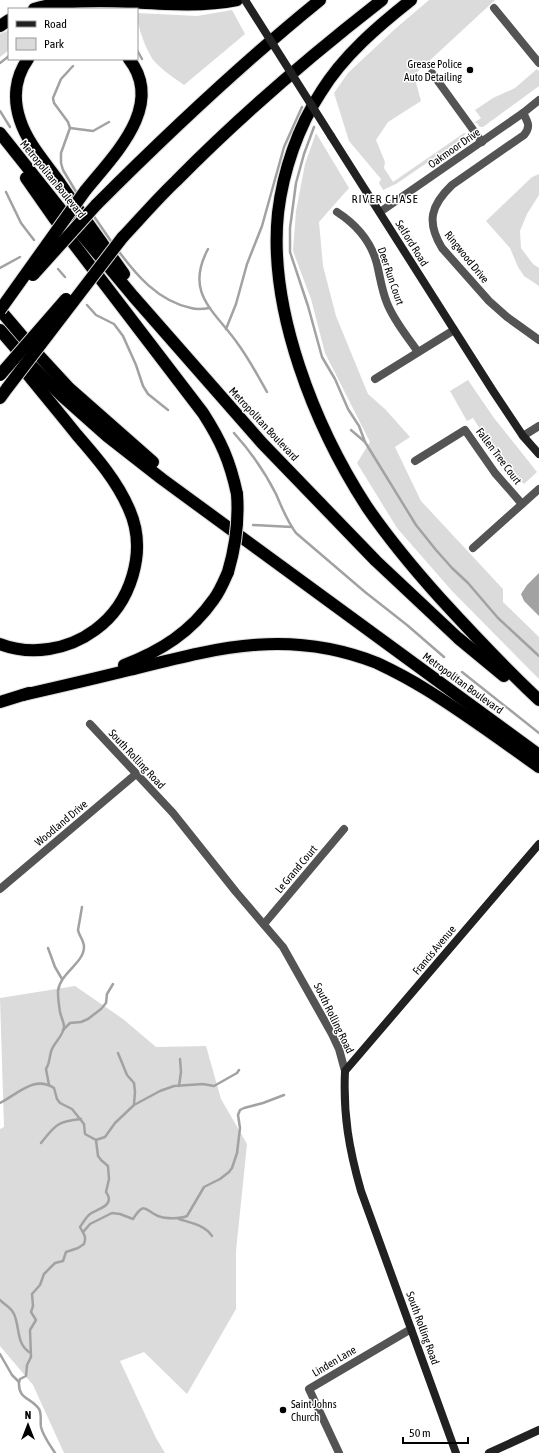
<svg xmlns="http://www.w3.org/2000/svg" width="539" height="1453" font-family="'Asap Condensed',sans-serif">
  <rect width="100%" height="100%" fill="#fff"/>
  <g fill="#dbdbdb">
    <polygon points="429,0 495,0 414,75 421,101 388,122 376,140 385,162 384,168 393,182 464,133 466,133 456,143 396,184 383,190 379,183 381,179 349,141 334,93 348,73 395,29"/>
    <path d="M 232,10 L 245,34 L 184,85 C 174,78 162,70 154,61 C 146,50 137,26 137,13 L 197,16 Z"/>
    <polygon points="9,30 9,50 0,57 0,34"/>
    <polygon points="537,69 539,71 539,86 483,127 480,127 477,123 474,123 481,118 475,110 493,98 515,88"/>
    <polygon points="316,133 349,188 319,222 323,266 336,316 368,394 385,409 410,437 395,447 421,501 503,589 503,602 539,637 539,679 452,591 397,528 357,463 370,442 325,353 311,299 293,251 296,211 305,164"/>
    <polygon points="539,174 539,195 527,214 520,231 521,248 533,264 539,268 539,286 524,276 518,267 510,248 486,221 532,177"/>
    <polygon points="468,380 494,418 537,472 524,484 496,454 473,418 467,421 450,391"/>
    <polygon points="75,986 123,1019 156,1047 206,1046 221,1099 247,1144 236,1251 236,1309 187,1394 144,1352 120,1361 156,1438 165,1453 64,1453 33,1385 0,1346 0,1129 4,1127 0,998"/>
  </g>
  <polygon fill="#a2a2a2" points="539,573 539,616 524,601 521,594 527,585"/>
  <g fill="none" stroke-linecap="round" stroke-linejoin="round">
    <g stroke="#a2a2a2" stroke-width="2.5">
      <polyline points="137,50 142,59"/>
      <polyline points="0,63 9,56"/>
      <polyline points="73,66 61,79 53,98 54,103 68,122 70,128 61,153 61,163 63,170 78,195"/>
      <polyline points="0,111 10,127"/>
      <polyline points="314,127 304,154 296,183 290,228 290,252 308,306 322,357 335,379 348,409 359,426 365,442"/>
      <polyline points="70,128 93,131 109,122"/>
      <polyline points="6,192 21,223 34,240"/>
      <polyline points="93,215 113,244"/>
      <path d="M 117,249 C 136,275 158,301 191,308 C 197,310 204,309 210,308"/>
      <path d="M 208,249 C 184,294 215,311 238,344 C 249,359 258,376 267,392"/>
      <polyline points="0,268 20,257"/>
      <polyline points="58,269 65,277"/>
      <polyline points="87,305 96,315 114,324 123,336 136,365 143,386 148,394 168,410"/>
      <polyline points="226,329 236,304 247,264 262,226 284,147 302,107"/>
      <polyline points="351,430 365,442 416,525 436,550 452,568 468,583 498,618 539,656"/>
      <path d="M 234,433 C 251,452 265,472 276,494 C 282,508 287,521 296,533 L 365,592 L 407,625 L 444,657"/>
      <polyline points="253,525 292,527"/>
      <polyline points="462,672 539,733"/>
      <polyline points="48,948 55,967 62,979"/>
      <polyline points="63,1030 70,1023 81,1022 88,1019 101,1009 106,1003 107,994 113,984"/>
      <polyline points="118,1053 127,1075 134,1083 135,1092 134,1104"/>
      <path d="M 49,1085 L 46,1069 C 50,1063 49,1058 51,1052 C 53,1043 63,1037 64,1027 C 64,1022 61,1017 60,1012 C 59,1006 58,997 58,991 C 60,973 84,963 84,947 C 84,940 79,936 78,930 L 82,907"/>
      <polyline points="179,1086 181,1072 180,1059"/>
      <path d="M 0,1103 C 18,1094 34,1075 54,1088 L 57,1099 L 60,1103 L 72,1109 L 84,1124 L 85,1134 L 96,1140 L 105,1137 L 115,1123 L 134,1105 L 160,1091 L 174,1086 L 203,1084 L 214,1086 L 237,1073 L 239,1070"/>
      <path d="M 41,1143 C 55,1125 58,1121 81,1119"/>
      <path d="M 179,1219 C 191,1223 205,1225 212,1236"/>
      <path d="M 84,1231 L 90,1224 L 112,1213 L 120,1214 L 133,1219 C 145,1200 145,1211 158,1216 C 166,1219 180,1219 187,1216 L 204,1187 L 220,1179 L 229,1172 L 232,1168 L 237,1153 L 240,1128 L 238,1115 L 240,1110 L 244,1108 L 263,1103 L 284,1095"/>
      <path d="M 0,1300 C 5,1305 11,1307 14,1314 C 20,1327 16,1343 29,1352"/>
      <path d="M 0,1354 L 12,1375 L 19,1382 C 18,1400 31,1397 39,1409 C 42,1414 40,1421 41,1427 C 43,1436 50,1445 55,1453"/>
      <path d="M 19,1382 L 20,1379 L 26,1376 L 27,1365 L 31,1357 L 30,1330 L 36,1320 L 31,1312 L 33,1306 L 32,1294 L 40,1285 L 44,1274 L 55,1263 L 63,1261 L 66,1252 L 78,1248 L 84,1244 C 87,1236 83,1233 80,1227 C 83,1223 86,1217 90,1214 C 98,1209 116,1205 106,1192 L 109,1179 L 108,1166 L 101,1160 L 98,1156 L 96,1140"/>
    </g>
    <defs>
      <g id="highway">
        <path d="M 411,0 C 378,26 343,56 321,92 C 298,127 283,171 278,213 C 268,310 315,427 367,507 C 389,539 414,569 440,598 C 472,633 504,667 539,700"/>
        <path d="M 34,9 C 64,0 96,0 128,2 C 164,4 202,7 237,0"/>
        <polyline points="0,26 9,20"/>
        <path d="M 28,59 C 15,77 13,99 20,120 C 27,142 44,161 57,179 C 79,211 102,243 124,274"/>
        <polyline points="0,133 62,211 133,296 262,443 376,561 458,638 504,676"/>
        <path d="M 26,178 L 54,218 L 203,413 C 221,441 230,461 237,494"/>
        <path d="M 85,191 C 113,156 166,106 129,59"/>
        <path d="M 96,205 C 168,133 241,64 320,0"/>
        <path d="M 122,238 C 140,219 157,199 176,181 C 240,116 310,56 382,0"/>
        <polyline points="0,310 34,350 69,388 153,462"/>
        <polyline points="0,330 25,359 62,396 107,436 162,479 539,755"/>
        <polyline points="0,398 8,387"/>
        <path d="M 0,644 C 31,656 68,650 95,630 C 131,604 148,551 129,509 C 117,481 97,458 77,435 C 57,410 36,385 16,360"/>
        <path d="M 124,665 C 161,651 191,632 214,599 C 220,591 224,581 228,572"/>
        <path d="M 23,695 C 58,687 93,679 129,670 C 217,648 288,628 377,663 C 394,671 411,680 427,690 C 466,714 502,741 539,767"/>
        <polyline points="0,702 29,693"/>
      </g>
    </defs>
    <use href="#highway" stroke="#dbdbdb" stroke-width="14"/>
    <g stroke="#545454" stroke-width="8">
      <polyline points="494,8 539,63"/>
      <polyline points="432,73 482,142"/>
      <path d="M 523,113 C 528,122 531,127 524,135 L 452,185 C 431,205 426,222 442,248 L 489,301 L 507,317 L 539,340"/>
      <path d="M 337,212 C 357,225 371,241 377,264 C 380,277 382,291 387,303 C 394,321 407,336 418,352"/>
      <polyline points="380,212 523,113 539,100"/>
      <polyline points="375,379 454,330"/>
      <polyline points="523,436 539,426"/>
      <polyline points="415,461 465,430 495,473 522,504"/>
      <polyline points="473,548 539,489"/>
      <polyline points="90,724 173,813 236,892 283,947 332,1034 339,1049 345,1071"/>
      <polyline points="0,889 136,774"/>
      <polyline points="264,924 344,829"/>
      <polyline points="339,1453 309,1389 411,1329"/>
    </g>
    <g stroke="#212121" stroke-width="8">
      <polyline points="331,136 493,391 523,436 539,454"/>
      <path d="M 456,1453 L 361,1191 C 349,1149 343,1115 345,1071 L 539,844"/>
      <polyline points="489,1453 539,1430"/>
    </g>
    <use href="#highway" stroke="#000" stroke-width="12"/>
    <defs>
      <g id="highway-bridge">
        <polyline points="33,275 96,205"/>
        <polyline points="0,310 85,191"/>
        <polyline points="0,375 66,299"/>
        <polyline points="8,387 122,238"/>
        <path d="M 228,572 C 236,545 239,521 237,494"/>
      </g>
    </defs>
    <use href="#highway-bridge" stroke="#dbdbdb" stroke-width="14" stroke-linecap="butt"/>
    <polyline stroke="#212121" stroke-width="8" points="245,0 331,136"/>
    <use href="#highway-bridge" stroke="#000" stroke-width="12"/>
  </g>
  <g fill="#000" stroke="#fff" stroke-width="1.5">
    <circle cx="470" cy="70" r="4"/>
    <circle cx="283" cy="1410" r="4"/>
  </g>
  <g text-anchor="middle" stroke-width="3" stroke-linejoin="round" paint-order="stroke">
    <g font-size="11" fill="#000" stroke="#fff" text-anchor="end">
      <text x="462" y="68">Grease Police<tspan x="462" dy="13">Auto Detailing</tspan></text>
      <text x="291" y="1408" text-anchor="start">Saint Johns<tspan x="291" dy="13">Church</tspan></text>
    </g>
    <g font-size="11" fill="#000" stroke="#fff">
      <text transform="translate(454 148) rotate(-35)" y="4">Oakmoor Drive</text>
      <text transform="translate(53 179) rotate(51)" y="4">Metropolitan Boulevard</text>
      <text transform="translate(412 243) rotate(58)" y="4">Selford Road</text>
      <text transform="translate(467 257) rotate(51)" y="4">Ringwood Drive</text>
      <text transform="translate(391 276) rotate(71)" y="4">Deer Run Court</text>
      <text transform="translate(264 424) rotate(47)" y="4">Metropolitan Boulevard</text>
      <text transform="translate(499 456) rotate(53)" y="4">Fallen Tree Court</text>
      <text transform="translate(463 683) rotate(36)" y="4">Metropolitan Boulevard</text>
      <text transform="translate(137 759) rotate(47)" y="4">South Rolling Road</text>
      <text transform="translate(61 823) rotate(-40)" y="4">Woodland Drive</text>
      <text transform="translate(296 869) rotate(-50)" y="4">Le Grand Court</text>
      <text transform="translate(434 950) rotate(-50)" y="4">Francis Avenue</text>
      <text transform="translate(334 1018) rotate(64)" y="4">South Rolling Road</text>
      <text transform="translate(423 1328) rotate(70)" y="4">South Rolling Road</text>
      <text transform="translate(334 1361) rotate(-31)" y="4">Linden Lane</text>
    </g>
    <g font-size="12" letter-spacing="1" fill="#000" stroke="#fff">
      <text x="385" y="203">RIVER CHASE</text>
    </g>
  </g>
  <rect x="8" y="8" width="130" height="52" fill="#ffffff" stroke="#999999"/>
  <rect x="16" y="21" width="20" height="6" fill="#212121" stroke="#999999"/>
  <text x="44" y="28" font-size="12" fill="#000000">Road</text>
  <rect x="16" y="38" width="20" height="12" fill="#dbdbdb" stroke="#999999"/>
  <text x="44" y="48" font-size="12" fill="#000000">Park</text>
  <g transform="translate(28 1425)" stroke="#ffffff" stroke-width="3" paint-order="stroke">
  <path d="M0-3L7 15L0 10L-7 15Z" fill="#000000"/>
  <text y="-6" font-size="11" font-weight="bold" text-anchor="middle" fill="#000000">N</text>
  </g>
  <path d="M403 1437v6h65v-6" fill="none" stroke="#000000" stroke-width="2"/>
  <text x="409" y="1437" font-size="12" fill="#000000" stroke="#ffffff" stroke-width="3" paint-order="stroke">50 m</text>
</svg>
